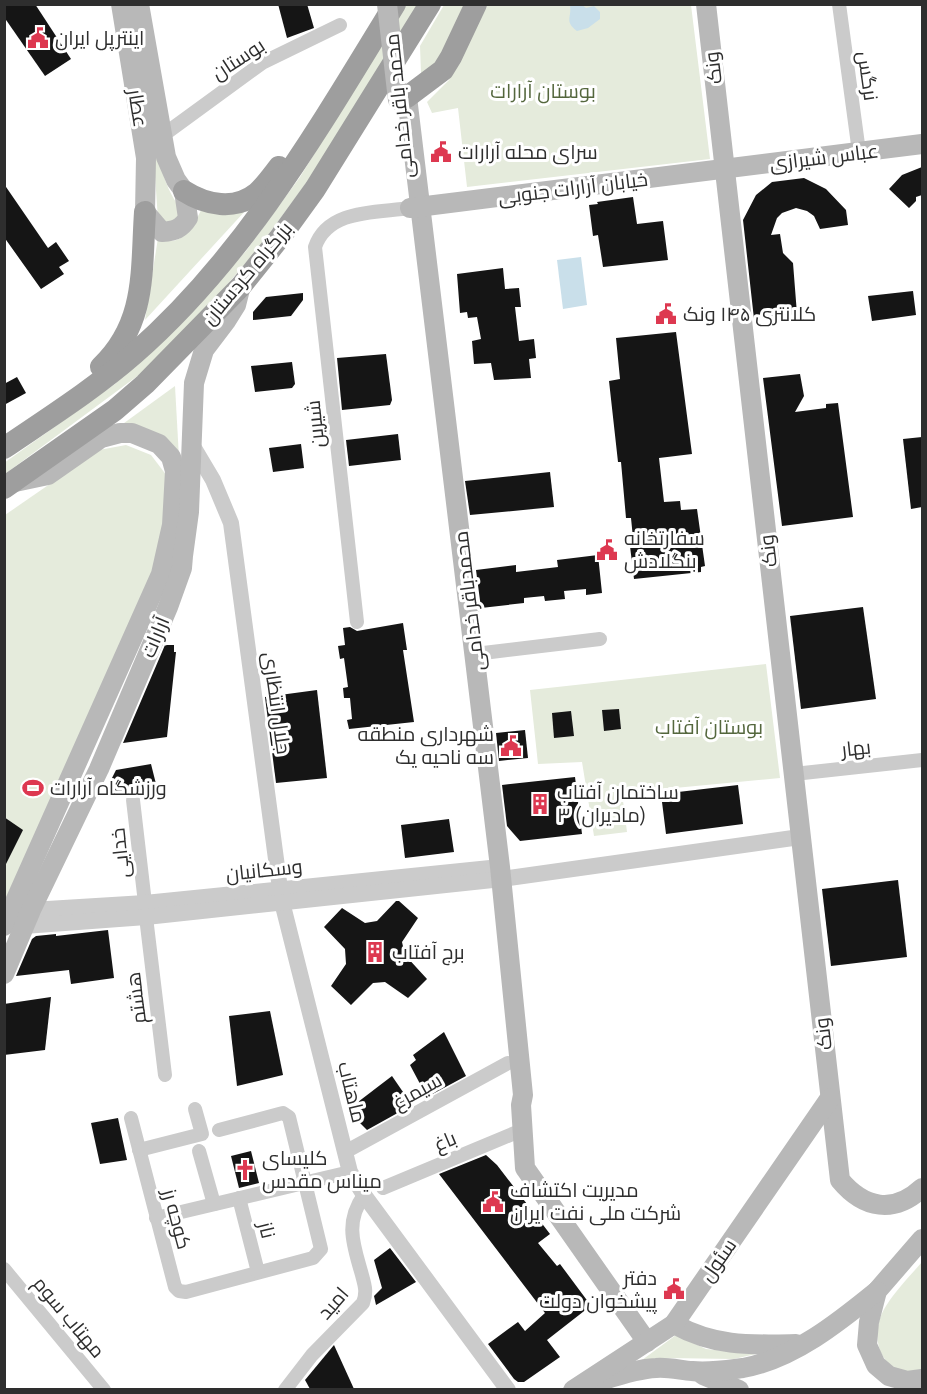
<svg xmlns="http://www.w3.org/2000/svg" width="927" height="1394" font-family="Ubuntu,Cairo,sans-serif">
  <rect width="100%" height="100%" fill="#fff"/>
  <g fill="#e5ebdc">
    <polygon points="406,5 418,5 320,164 257,250 212,302 159,360 5,474 4,463 115,384 185,317 246,251 300,177"/>
    <polygon points="444,5 469,5 437,71 421,73 420,46"/>
    <polygon points="484,5 691,5 710,159 467,187 458,108 432,113 427,102 449,80"/>
    <path d="M 151,115 C 157,144 161,187 181,208 L 178,224 L 158,220 Z"/>
    <path d="M 201,210 L 246,210 L 145,320 L 158,238 C 162,239 168,241 172,241 C 186,240 196,221 201,210 Z"/>
    <polygon points="175,386 179,458 120,426"/>
    <polygon points="126,445 151,455 167,476 170,503 156,572 5,910 5,515 99,450"/>
    <polygon points="766,664 780,778 622,793 627,832 594,836 582,762 538,764 530,690"/>
    <path d="M 922,1262 L 922,1372 C 915,1372 905,1374 899,1371 C 874,1359 872,1327 886,1306 C 896,1290 910,1276 922,1262 Z"/>
    <polygon points="676,1335 706,1349 726,1351 772,1350 734,1359 666,1358 642,1360"/>
  </g>
  <g fill="#c9dfea">
    <path d="M 570,5 L 582,5 L 586,8 L 594,6 L 600,12 L 600,19 L 588,28 L 577,31 C 564,21 572,18 570,5 Z"/>
    <polygon points="581,257 587,305 563,309 557,260"/>
  </g>
  <g fill="#151515">
    <polygon points="4,4 35,4 71,59 45,76 4,17"/>
    <polygon points="278,4 307,4 314,28 287,38"/>
    <polygon points="922,167 922,195 916,197 916,201 909,208 889,189 902,175"/>
    <polygon points="804,178 826,189 846,210 848,225 820,229 814,216 807,211 796,208 782,213 777,218 771,235 780,234 783,253 793,263 797,314 754,319 743,220 756,195 772,182"/>
    <polygon points="4,184 48,248 56,242 69,261 59,267 64,274 41,289 4,237"/>
    <polygon points="633,197 637,224 663,221 668,260 603,267 598,235 593,236 589,205 598,204 597,202"/>
    <polygon points="503,268 505,289 519,288 521,307 515,307 519,341 534,339 536,358 529,359 531,378 494,380 491,363 474,364 472,341 481,339 477,317 468,318 467,312 460,313 457,274"/>
    <polygon points="913,291 916,315 872,321 868,296"/>
    <polygon points="303,293 303,300 291,316 253,320 253,312 266,297"/>
    <polygon points="676,332 692,454 659,458 664,502 680,501 681,510 697,509 705,566 701,567 701,572 634,579 629,538 633,538 631,518 626,518 621,462 618,462 609,381 620,379 616,338"/>
    <polygon points="386,354 392,400 390,405 342,410 337,358"/>
    <polygon points="292,362 295,384 292,388 255,392 251,366"/>
    <polygon points="800,374 804,396 795,412 826,408 826,404 838,403 853,517 782,526 763,378"/>
    <polygon points="17,377 26,393 4,405 4,384"/>
    <polygon points="398,434 401,460 349,466 346,440"/>
    <polygon points="922,437 922,507 911,509 903,439"/>
    <polygon points="301,444 304,468 273,472 269,448"/>
    <polygon points="550,472 554,507 470,515 465,481"/>
    <polygon points="598,555 602,593 586,595 586,589 564,591 565,599 545,601 544,596 524,598 524,603 481,608 476,570 516,565 516,572 558,567 557,560"/>
    <polygon points="863,607 876,699 801,709 790,616"/>
    <polygon points="403,623 407,650 403,650 414,722 349,729 347,720 352,719 350,698 344,698 343,688 348,687 344,658 340,659 338,646 345,645 343,628 350,627 357,631"/>
    <polygon points="165,645 174,645 174,652 176,652 167,737 123,743"/>
    <polygon points="317,690 327,778 276,783 265,697"/>
    <polygon points="619,709 621,729 604,731 602,710"/>
    <polygon points="571,711 574,736 554,738 552,713"/>
    <polygon points="525,730 528,758 499,761 496,733"/>
    <polygon points="151,764 157,788 131,791 102,798 116,770"/>
    <polygon points="575,777 582,834 520,841 507,826 502,785"/>
    <polygon points="738,785 743,824 666,834 661,794"/>
    <polygon points="4,817 23,830 4,868"/>
    <polygon points="449,819 454,852 405,858 401,825"/>
    <polygon points="898,880 907,957 831,966 822,889"/>
    <polygon points="396,901 399,901 418,918 402,942 405,955 427,979 408,998 385,982 373,983 351,1005 331,986 346,964 345,949 324,927 342,908 365,923 377,921"/>
    <polygon points="108,930 114,978 71,984 69,970 16,976 32,939 36,936 56,934 56,936"/>
    <polygon points="51,997 45,1050 4,1055 4,1004"/>
    <polygon points="270,1011 283,1075 237,1086 229,1016"/>
    <polygon points="444,1032 466,1076 427,1097 410,1065 416,1060 413,1055"/>
    <polygon points="392,1076 412,1105 367,1130 356,1119 354,1105"/>
    <polygon points="118,1118 127,1160 100,1164 91,1123"/>
    <polygon points="251,1151 259,1183 239,1188 231,1156"/>
    <polygon points="486,1155 497,1165 550,1234 538,1243 557,1266 560,1264 589,1303 585,1306 588,1308 547,1340 560,1357 524,1382 518,1382 514,1379 488,1344 518,1322 525,1331 545,1313 439,1174"/>
    <polygon points="390,1248 416,1282 376,1305 374,1296 382,1288 374,1260"/>
    <polygon points="334,1345 354,1389 310,1389 305,1380"/>
  </g>
  <g fill="none" stroke-linecap="round" stroke-linejoin="round">
    <g stroke="#cbcbcb" stroke-width="14">
      <polyline points="839,4 859,152"/>
      <polyline points="162,136 262,63 340,25"/>
      <path d="M 357,622 L 315,247 C 328,209 376,213 410,208"/>
      <polyline points="475,654 600,639"/>
      <polyline points="794,774 922,760"/>
      <polyline points="133,800 145,903"/>
      <polyline points="146,917 165,1075"/>
      <polyline points="131,1118 175,1287 179,1291 186,1292 313,1258 321,1249 289,1117 283,1113 279,1114 219,1130"/>
      <polyline points="139,1150 202,1134 195,1109"/>
      <polyline points="199,1151 214,1204"/>
      <polyline points="345,1152 508,1063"/>
      <polyline points="383,1188 522,1130"/>
      <polyline points="239,1198 258,1272"/>
      <polyline points="156,1218 350,1172"/>
      <polyline points="4,1269 104,1390"/>
      <path d="M 285,1390 L 312,1355 L 363,1303 C 367,1292 365,1286 362,1275 C 354,1246 344,1223 364,1195"/>
    </g>
    <g stroke="#cbcbcb" stroke-width="16">
      <polyline points="191,443 213,480 231,523 280,889"/>
      <polyline points="282,902 350,1172 364,1195 508,1390"/>
      <polyline points="31,910 145,903 500,867"/>
      <polyline points="24,926 146,917 502,879 800,837"/>
    </g>
    <g stroke="#b8b8b8" stroke-width="20">
      <path d="M 121,4 L 146,158 L 145,212 L 162,232 C 175,231 181,229 188,218 L 184,191 L 176,180 L 166,157 L 139,4"/>
      <path d="M 706,4 L 840,1180 C 864,1209 894,1214 922,1188"/>
      <polyline points="407,97 500,867 523,1095 521,1105 525,1168 647,1342"/>
      <polyline points="410,208 922,144"/>
      <polyline points="4,926 161,574 172,525 175,471 171,457 159,444 132,433 120,433 101,438 48,475 15,482"/>
      <polyline points="4,974 31,910 99,769 168,607 182,568 183,556 189,512 194,383 204,350 226,321 236,305 240,289"/>
      <polyline points="922,1239 877,1291 869,1322 867,1345 876,1365 889,1376 907,1381 922,1379"/>
      <path d="M 674,1324 C 715,1347 751,1345 796,1344"/>
      <polyline points="703,1375 739,1390"/>
      <path d="M 594,1383 C 614,1377 635,1369 656,1368 C 668,1367 680,1370 692,1371 C 708,1373 727,1370 743,1368 C 793,1359 839,1322 877,1291"/>
      <polyline points="573,1390 674,1324 830,1098"/>
    </g>
    <g stroke="#9e9e9e" stroke-width="22">
      <polyline points="407,97 443,70 451,57 476,4"/>
      <path d="M 184,191 C 206,205 235,211 257,193 C 265,186 272,176 279,167"/>
      <path d="M 101,367 C 147,323 141,271 145,212"/>
      <path d="M 4,448 C 48,418 94,389 134,354 C 245,257 319,128 395,4"/>
      <polyline points="4,488 115,410 145,384 241,286 281,236 315,189 430,4"/>
    </g>
    <polyline stroke="#b8b8b8" stroke-width="20" points="387,4 398,100"/>
  </g>
  <defs>
    <symbol id="civic-bare" viewBox="-9 -9 18 18"><path d="M-.6-6.5H3V-4.5H.6V-3L4-1V1h2V6H-6V1h2V-1L-.6-3ZM-1.2 2.5V6h2.4V2.5Z" fill="#dd3850" stroke="#fff" stroke-width="2.5" paint-order="stroke"/></symbol>
    <symbol id="stadium-bare" viewBox="-9 -9 18 18"><path d="M0-5a6.5 5 0 1 0 0 10a6.5 5 0 1 0 0-10ZM-3.5-1.8h7v3.6h-7Z" fill="#dd3850" stroke="#fff" stroke-width="2.5" paint-order="stroke"/></symbol>
    <symbol id="building-bare" viewBox="-9 -9 18 18"><path d="M-4-6H4V6H1V3H-1V6H-4ZM-2.5-4.3h1.7v1.8h-1.7ZM.8-4.3h1.7v1.8H.8ZM-2.5-1h1.7V.8h-1.7ZM.8-1h1.7V.8H.8Z" fill="#dd3850" stroke="#fff" stroke-width="2.5" paint-order="stroke"/></symbol>
    <symbol id="church-bare" viewBox="-9 -9 18 18"><path d="M-1.2-6h2.4v3.5h3.3v2.4h-3.3V6h-2.4V-.1h-3.3v-2.4h3.3Z" fill="#dd3850" stroke="#fff" stroke-width="2.5" paint-order="stroke"/></symbol>
  </defs>
  <g fill-rule="evenodd">
    <use href="#civic-bare" x="23" y="23" width="30" height="30"/>
    <use href="#civic-bare" x="426" y="137" width="30" height="30"/>
    <use href="#civic-bare" x="651" y="299" width="30" height="30"/>
    <use href="#civic-bare" x="592" y="535" width="30" height="30"/>
    <use href="#civic-bare" x="496" y="731" width="30" height="30"/>
    <use href="#stadium-bare" x="18" y="773" width="30" height="30"/>
    <use href="#building-bare" x="525" y="789" width="30" height="30"/>
    <use href="#building-bare" x="360" y="937" width="30" height="30"/>
    <use href="#church-bare" x="230" y="1155" width="30" height="30"/>
    <use href="#civic-bare" x="478" y="1187" width="30" height="30"/>
    <use href="#civic-bare" x="659" y="1274" width="30" height="30"/>
  </g>
  <g text-anchor="middle" stroke-width="6" stroke-linejoin="round" paint-order="stroke">
    <g font-size="20" fill="#2e2e2e" stroke="#fff" text-anchor="start">
      <text x="55" y="45">اینترپل ایران</text>
      <text x="458" y="159">سرای محله آرارات</text>
      <text x="683" y="321">کلانتری ۱۴۵ ونک</text>
      <text x="624" y="545">سفارتخانه<tspan x="624" dy="23">بنگلادش</tspan></text>
      <text x="494" y="741" text-anchor="end">شهرداری منطقه<tspan x="494" dy="23">سه ناحیه یک</tspan></text>
      <text x="50" y="795">ورزشگاه آرارات</text>
      <text x="557" y="799">ساختمان آفتاب<tspan x="557" dy="23">۳ (مادیران)</tspan></text>
      <text x="392" y="959">برج آفتاب</text>
      <text x="262" y="1165">کلیسای<tspan x="262" dy="23">میناس مقدس</tspan></text>
      <text x="510" y="1197">مدیریت اکتشاف<tspan x="510" dy="23">شرکت ملی نفت ایران</tspan></text>
      <text x="657" y="1285" text-anchor="end">دفتر<tspan x="657" dy="23">پیشخوان دولت</tspan></text>
    </g>
    <g font-size="20" fill="#2e2e2e" stroke="#fff">
      <text transform="translate(238 59) rotate(-33)" y="7">بوستان</text>
      <text transform="translate(713 68) rotate(-97)" y="7">ونک</text>
      <text transform="translate(868 76) rotate(82)" y="7">نرگس</text>
      <text transform="translate(399 106) rotate(-96)" y="7">محمد باقر خدامی</text>
      <text transform="translate(138 108) rotate(81)" y="7">عطار</text>
      <text transform="translate(824 157) rotate(-7)" y="7">عباس شیرازی</text>
      <text transform="translate(573 188) rotate(-7)" y="7">خیابان آرارات جنوبی</text>
      <text transform="translate(247 273) rotate(-50)" y="7">بزرگراه کردستان</text>
      <text transform="translate(315 424) rotate(-96)" y="7">شیرین</text>
      <text transform="translate(768 551) rotate(-97)" y="7">ونک</text>
      <text transform="translate(469 601) rotate(-97)" y="7">محمدباقر خدامی</text>
      <text transform="translate(155 637) rotate(-67)" y="7">آرارات</text>
      <text transform="translate(277 703) rotate(82)" y="7">جلال انتظاری</text>
      <text transform="translate(856 748) rotate(-6)" y="7">بهار</text>
      <text transform="translate(120 853) rotate(-96)" y="7">خدایی</text>
      <text transform="translate(264 870) rotate(-6)" y="7">وسکانیان</text>
      <text transform="translate(136 998) rotate(-97)" y="7">هشتم</text>
      <text transform="translate(823 1034) rotate(-97)" y="7">ونک</text>
      <text transform="translate(417 1091) rotate(-29)" y="7">سیمرغ</text>
      <text transform="translate(352 1092) rotate(76)" y="7">ماهتاب</text>
      <text transform="translate(445 1141) rotate(-23)" y="7">باغ</text>
      <text transform="translate(177 1219) rotate(75)" y="7">کوچه رز</text>
      <text transform="translate(267 1230) rotate(76)" y="7">ناز</text>
      <text transform="translate(718 1260) rotate(-55)" y="7">سئول</text>
      <text transform="translate(333 1303) rotate(-49)" y="7">امید</text>
      <text transform="translate(69 1317) rotate(50)" y="7">مهتاب سوم</text>
    </g>
    <g font-size="20" fill="#54673d" stroke="#fff">
      <text x="543" y="98">بوستان آرارات</text>
      <text x="709" y="734">بوستان آفتاب</text>
    </g>
  </g>
  <rect width="927" height="1394" fill="none" stroke="#2e2e2e" stroke-width="12"/>
</svg>
